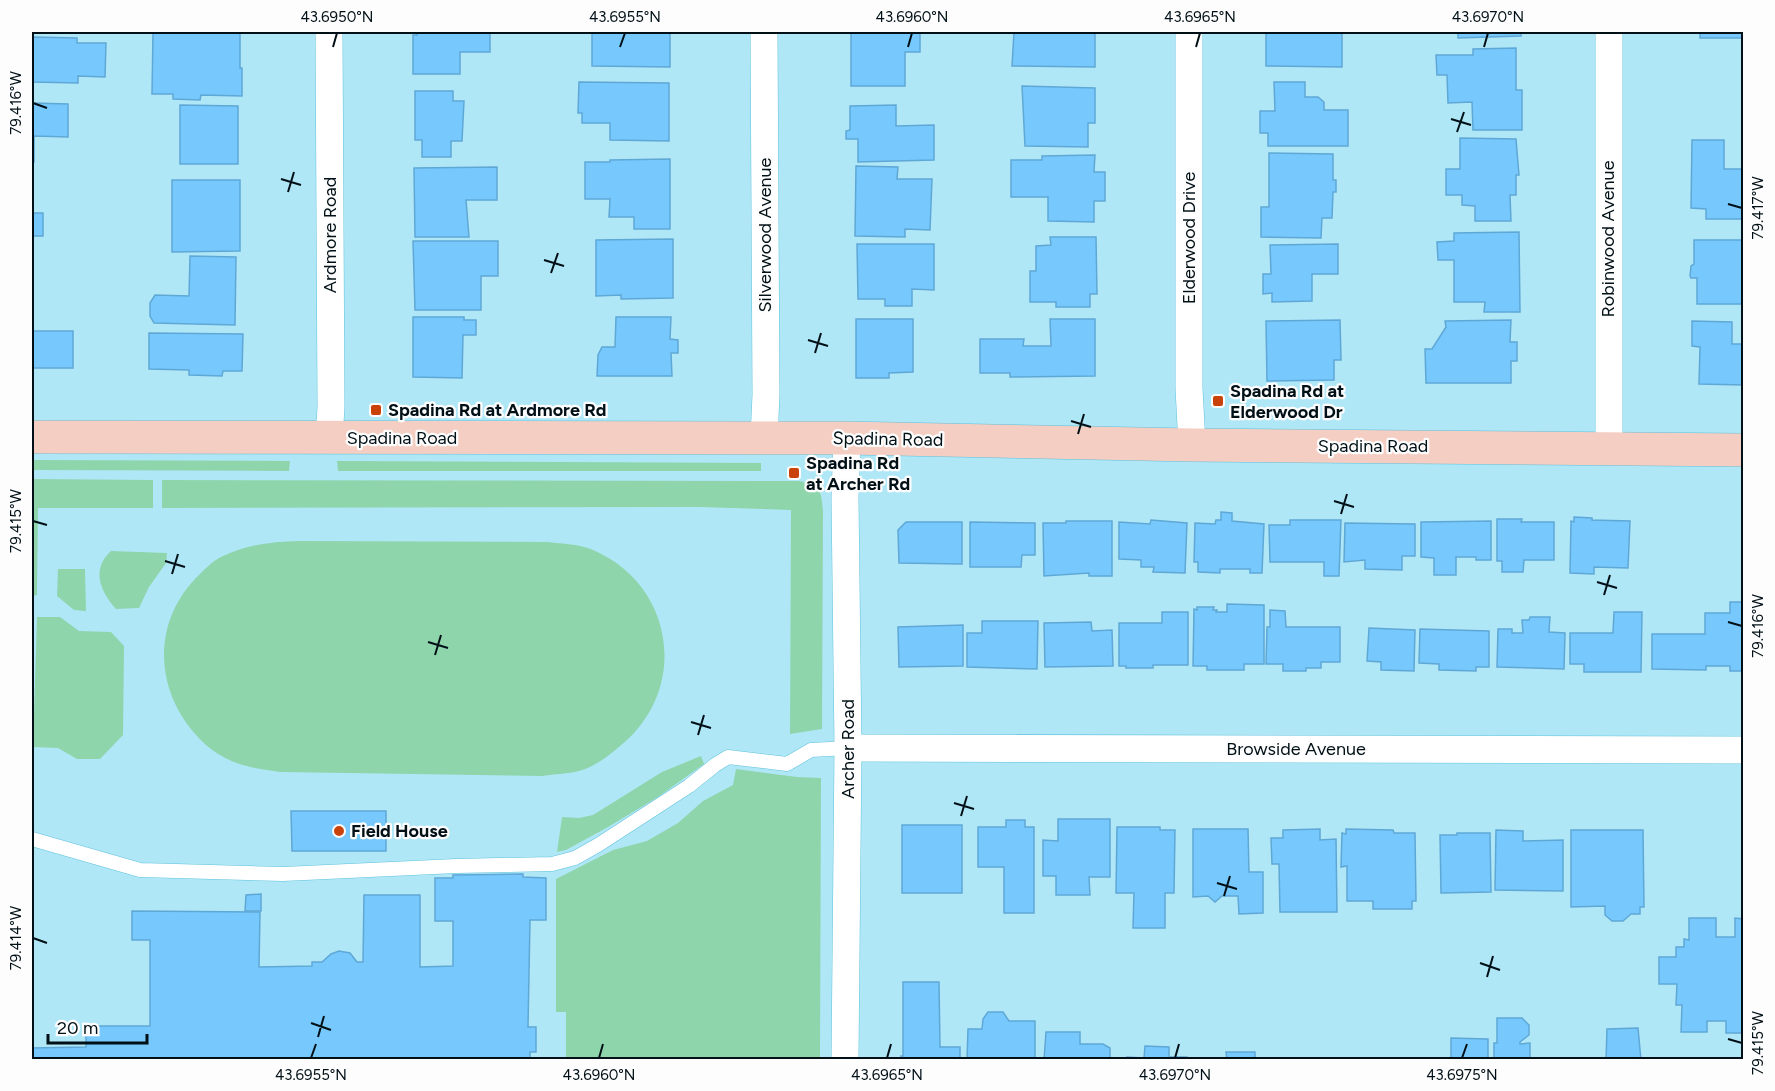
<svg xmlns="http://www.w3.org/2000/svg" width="1775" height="1091" font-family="Figtree,sans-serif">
  <rect width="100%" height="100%" fill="#b0e7f7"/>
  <g fill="#8ed5ac">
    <polygon points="32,460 290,461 289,471 32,470"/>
    <polygon points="337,461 761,463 761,471 338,471"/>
    <polygon points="32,479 153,480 153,508 38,508 37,595 32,596"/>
    <path d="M 162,480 L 798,481 C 821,484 821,490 823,511 L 822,729 L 790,734 L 791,510 L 699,507 L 162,508 Z"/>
    <path d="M 299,541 L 548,542 C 563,544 579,544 593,550 C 671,583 689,681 628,739 C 616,750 596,767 579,771 C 568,774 554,774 543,776 L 280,772 C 256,769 231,765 211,749 C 158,706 146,631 195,579 C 203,571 212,561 223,556 C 248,544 272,542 299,541 Z"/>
    <path d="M 111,551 L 167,553 L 166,563 L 149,587 L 139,608 L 116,609 C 100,591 91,569 111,551 Z"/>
    <polygon points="58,569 85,569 86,611 74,610 57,596"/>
    <polygon points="37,617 60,617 79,631 111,632 124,646 123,735 100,759 77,759 58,748 33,747"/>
    <polygon points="701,756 704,764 658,797 608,827 566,850 557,852 562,817 579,818 593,815 662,772"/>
    <polygon points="736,769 797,777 821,778 820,1059 566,1059 566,1012 556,1012 556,879 613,850 647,841 678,823 703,801 733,785"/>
  </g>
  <g fill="#77c8fc" stroke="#5fa8d6" stroke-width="1.5">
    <polygon points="153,32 240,32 240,68 242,68 242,96 201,95 200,100 173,99 173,94 152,94"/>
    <polygon points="417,32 490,32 490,52 460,52 460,74 413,74 413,35 417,35"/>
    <polygon points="592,32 670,32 670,67 592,66"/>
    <polygon points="851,32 920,32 920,52 905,52 905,86 851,86"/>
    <polygon points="1014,32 1095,32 1095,67 1012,66"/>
    <polygon points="1266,32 1342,32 1342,67 1266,66"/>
    <polygon points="1458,32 1521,32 1521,36 1458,38"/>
    <rect x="1700" y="32" width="44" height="6"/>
    <polygon points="32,37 77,38 77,43 106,43 105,77 78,76 78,83 32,82"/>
    <polygon points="1516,48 1516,90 1522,90 1522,130 1473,130 1472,102 1448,103 1447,75 1437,75 1436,55 1473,55 1473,49"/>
    <polygon points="579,82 669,83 669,141 610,140 610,123 582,123 582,113 578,113"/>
    <polygon points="1274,82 1305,82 1305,97 1318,97 1324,102 1324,110 1348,110 1348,146 1268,146 1268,133 1260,133 1260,111 1275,111"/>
    <polygon points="1022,86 1095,88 1095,123 1088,123 1088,147 1025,146"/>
    <polygon points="415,91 453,91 453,101 464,101 462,141 451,141 451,157 422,157 422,140 415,140"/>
    <polygon points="32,103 68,104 68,137 34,136 34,162 32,162"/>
    <polygon points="180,105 238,106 238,164 180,164"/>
    <polygon points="896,105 896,126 934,125 934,160 858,162 858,139 846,139 846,131 850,130 850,106"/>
    <polygon points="1460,138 1516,139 1519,175 1516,175 1516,195 1510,195 1511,221 1475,221 1475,206 1462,205 1462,195 1446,195 1446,169 1460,169"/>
    <polygon points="1692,140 1724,140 1724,169 1744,169 1744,219 1706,219 1706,209 1691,208"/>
    <polygon points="1269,153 1333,154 1333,180 1336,180 1336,192 1333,192 1332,218 1322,218 1321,238 1261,237 1261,207 1269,207"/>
    <polygon points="1095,155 1094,172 1105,172 1105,201 1094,201 1094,222 1048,221 1048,197 1011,197 1011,160 1042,160 1042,156"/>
    <polygon points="670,159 670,229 634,229 634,217 609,217 610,199 585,199 585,162 610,162 610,160"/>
    <polygon points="856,166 898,167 897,179 932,179 930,230 905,229 905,237 855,236"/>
    <polygon points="497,167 497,200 466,200 469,237 415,237 414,168"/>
    <polygon points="32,179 33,213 43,213 43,236 32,236"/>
    <polygon points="172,180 240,180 240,251 172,252"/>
    <polygon points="1519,232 1520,312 1484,312 1485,302 1454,302 1454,260 1438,260 1437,242 1454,241 1454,233"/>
    <polygon points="1050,237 1096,237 1097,294 1090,294 1090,307 1056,307 1056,302 1030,302 1030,271 1036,271 1036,246 1051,245"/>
    <polygon points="673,239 673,298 621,299 621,295 596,296 596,240"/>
    <polygon points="1694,240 1744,240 1744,304 1697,304 1697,278 1691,278 1690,276 1691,266 1694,264"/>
    <polygon points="413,241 498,241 498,276 481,276 481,310 415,310"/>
    <polygon points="857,244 934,244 934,290 912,289 912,306 885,306 885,299 858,299"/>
    <polygon points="1338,244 1338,274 1312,274 1312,301 1272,302 1272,293 1263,294 1263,274 1271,274 1270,245"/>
    <polygon points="190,256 236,257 235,325 154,323 150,316 150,303 155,295 189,296"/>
    <polygon points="413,317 464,317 464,320 476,320 476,335 463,335 462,378 413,377"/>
    <polygon points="616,317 671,317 670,339 678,340 678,353 671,353 672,376 597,376 598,355 602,347 615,347"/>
    <polygon points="856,319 913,319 913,372 889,373 889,378 856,378"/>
    <polygon points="1050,319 1095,319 1095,376 1010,377 1010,373 980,373 980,339 1024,339 1023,346 1051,346"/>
    <polygon points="1340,320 1341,360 1334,360 1334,380 1267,381 1266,321"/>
    <polygon points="1511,320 1510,342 1517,342 1517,361 1511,361 1511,383 1426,383 1425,349 1432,349 1446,327 1445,321"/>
    <polygon points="1692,321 1732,322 1732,344 1744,344 1744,385 1699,384 1700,347 1692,346"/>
    <rect x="32" y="331" width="41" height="37"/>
    <polygon points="149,333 243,334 242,371 223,371 222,376 189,375 189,370 149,369"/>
    <polygon points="1221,512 1232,513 1232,521 1264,524 1262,573 1250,573 1250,569 1220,569 1220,573 1198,572 1198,562 1194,562 1195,523 1215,524 1216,520 1221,520"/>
    <polygon points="1574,517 1592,518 1592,520 1630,521 1628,568 1594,567 1594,574 1570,573 1571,521 1574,522"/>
    <polygon points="1497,519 1522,519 1521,522 1554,522 1554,560 1524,560 1523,572 1502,572 1502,561 1497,561"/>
    <polygon points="1151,520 1187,523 1185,573 1153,572 1154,567 1141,567 1141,560 1119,559 1119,522 1150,524"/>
    <polygon points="1290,520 1341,520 1339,576 1324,576 1324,562 1270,562 1269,525 1290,525"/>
    <polygon points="1066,521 1112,521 1112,576 1089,576 1089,573 1044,576 1043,523 1066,523"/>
    <polygon points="1491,521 1491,560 1476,560 1476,557 1456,557 1456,575 1434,575 1434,558 1421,557 1421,522"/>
    <polygon points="906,522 962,522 962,564 899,563 898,530"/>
    <polygon points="970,522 1035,523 1035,555 1022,555 1021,567 970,567"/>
    <polygon points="1345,523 1415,524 1415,556 1402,556 1402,570 1365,569 1365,560 1344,562"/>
    <polygon points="1730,602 1744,602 1744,671 1730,671 1730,666 1706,666 1706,670 1652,669 1652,634 1705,634 1705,613 1730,613"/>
    <polygon points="1227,604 1264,605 1264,664 1244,664 1244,670 1207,670 1207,666 1193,666 1194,609 1197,610 1197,607 1214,607 1213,610 1217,610 1216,612 1227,612"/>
    <polygon points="1270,610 1285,611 1286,627 1340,627 1340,662 1321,662 1321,668 1306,668 1306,671 1283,671 1283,664 1266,664 1267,627 1270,627"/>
    <polygon points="1162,612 1188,612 1188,665 1153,665 1153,668 1126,668 1126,666 1119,666 1119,623 1162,623"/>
    <polygon points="1614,612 1642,612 1641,672 1584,672 1584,664 1570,664 1570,633 1613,633"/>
    <polygon points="1530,617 1550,617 1549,632 1565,633 1564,669 1497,667 1498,629 1512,629 1512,633 1523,633 1522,620 1529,620"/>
    <polygon points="982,621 1038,621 1037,669 967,667 967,633 982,633"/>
    <polygon points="1091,622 1092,631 1112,630 1113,666 1045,667 1044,623"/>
    <polygon points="963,625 963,666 899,667 898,627"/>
    <polygon points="1369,628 1415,630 1414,671 1381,670 1381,662 1367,661"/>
    <polygon points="1420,629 1489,631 1489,667 1476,667 1476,671 1439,670 1439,664 1419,663"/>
    <polygon points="291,811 386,811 386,851 292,851"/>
    <polygon points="1058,819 1110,819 1110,877 1089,877 1090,895 1056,895 1056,876 1043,876 1043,840 1058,841"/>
    <polygon points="1006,820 1025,820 1025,827 1034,827 1034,913 1004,913 1004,867 978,867 978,827 1006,827"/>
    <rect x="902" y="825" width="60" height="68"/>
    <polygon points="1117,827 1160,827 1160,830 1175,830 1174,893 1165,893 1165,928 1133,928 1134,893 1116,893"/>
    <polygon points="1193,829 1248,829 1249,872 1263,872 1263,913 1239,914 1238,896 1222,896 1215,902 1208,896 1193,897"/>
    <polygon points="1320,829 1320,840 1336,839 1337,912 1280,912 1279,864 1272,864 1271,838 1283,838 1283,830"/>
    <polygon points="1346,829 1393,830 1394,833 1415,833 1416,901 1412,901 1412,909 1373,909 1373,901 1347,901 1347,866 1341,867 1342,833 1346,834"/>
    <polygon points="1496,830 1523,831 1523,841 1563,840 1563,891 1495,890"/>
    <polygon points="1571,830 1643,830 1644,907 1640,907 1640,914 1631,914 1623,921 1612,921 1605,915 1605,906 1571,907"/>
    <polygon points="1457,833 1490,833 1491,892 1441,893 1440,835 1457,835"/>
    <polygon points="523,874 523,877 546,878 546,920 530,920 528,1027 536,1027 536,1052 530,1052 530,1060 32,1060 32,1048 86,1047 86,1026 150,1026 150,940 132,940 132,911 260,912 259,967 312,966 312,962 322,962 331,954 339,951 350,953 357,962 363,962 364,895 420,895 420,967 453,966 453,921 435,921 435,878 453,878 453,875"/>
    <polygon points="261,894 261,911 245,911 246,895"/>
    <polygon points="1689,918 1716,918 1716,937 1735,937 1735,918 1744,919 1744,1033 1726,1033 1726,1021 1707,1021 1707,1032 1681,1032 1682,1005 1676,1005 1677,984 1659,984 1659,957 1676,957 1676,947 1684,947 1684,939 1689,940"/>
    <polygon points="903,982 939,982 940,1047 960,1047 960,1060 901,1060 901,1056 903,1056"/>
    <polygon points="988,1012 1003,1012 1009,1021 1035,1021 1035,1060 967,1060 968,1029 982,1029 983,1019"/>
    <polygon points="1497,1018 1522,1018 1529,1025 1529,1035 1520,1042 1520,1044 1530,1043 1530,1060 1494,1060 1494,1043 1497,1043"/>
    <polygon points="1638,1028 1641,1060 1606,1060 1607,1029"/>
    <polygon points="1046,1032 1080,1032 1080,1044 1103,1044 1110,1048 1110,1060 1044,1060"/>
    <polygon points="1451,1038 1488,1039 1488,1060 1451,1060"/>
    <polygon points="1145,1046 1169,1047 1169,1057 1187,1057 1187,1060 1127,1060 1127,1057 1144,1058"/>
    <polygon points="1226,1052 1255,1052 1255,1060 1227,1060"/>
  </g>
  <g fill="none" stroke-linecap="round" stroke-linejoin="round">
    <defs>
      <polyline id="lane" points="32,839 140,870 283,874 456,866 552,864 575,858 598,845 689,786 715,765 728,757 787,764 811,750 848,748"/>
      <g id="street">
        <polyline points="1189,32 1189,388 1192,445"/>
        <polyline points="764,438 766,395 764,32"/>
        <polyline points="329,439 331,407 329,32"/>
        <polyline points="1609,447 1609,32"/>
        <polyline points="848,748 1744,750"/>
        <polyline points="845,1060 848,748 845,497 847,438"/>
      </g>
      <polyline id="secondary" points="32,437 847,438 1192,445 1744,450"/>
    </defs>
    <use href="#lane" stroke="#5fc2dd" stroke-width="15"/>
    <use href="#street" stroke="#5fc2dd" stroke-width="28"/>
    <use href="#secondary" stroke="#5fc2dd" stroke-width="34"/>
    <use href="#lane" stroke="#fff" stroke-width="14"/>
    <use href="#street" stroke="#fff" stroke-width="27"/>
    <use href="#secondary" stroke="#f4cec2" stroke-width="33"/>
  </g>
  <path fill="none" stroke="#001016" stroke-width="2" d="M 333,47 L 337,33M 620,47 L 625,33M 908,47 L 912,33M 1196,47 L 1200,33M 1484,47 L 1488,33M 33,103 L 47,108M 1451,119 L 1471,125M 1457,132 L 1464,112M 281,179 L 301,185M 288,192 L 294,172M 1728,204 L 1742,208M 544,260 L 564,266M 551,273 L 558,253M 808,340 L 828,346M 815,353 L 821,333M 1071,421 L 1091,427M 1078,434 L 1084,414M 1334,501 L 1354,507M 1341,514 L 1347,494M 33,521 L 47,525M 165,561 L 185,567M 172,574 L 178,554M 1597,582 L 1617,588M 1604,595 L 1610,575M 1728,622 L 1742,626M 428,642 L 448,648M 435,655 L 441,635M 691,722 L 711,728M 698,735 L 704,715M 954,803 L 974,809M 961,816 L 967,796M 1217,883 L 1237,889M 1224,896 L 1230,876M 33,938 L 47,943M 1480,963 L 1500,970M 1487,977 L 1493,956M 311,1023 L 331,1030M 318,1037 L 324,1016M 1728,1039 L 1742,1043M 311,1058 L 316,1044M 599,1058 L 603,1044M 887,1058 L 891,1044M 1175,1058 L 1179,1044M 1462,1058 L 1467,1044"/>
  <g fill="#c9420a" stroke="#fdfdfd" stroke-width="2">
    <rect x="1212" y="395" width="12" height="12" rx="3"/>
    <rect x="370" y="404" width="12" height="12" rx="3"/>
    <rect x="788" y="467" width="12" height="12" rx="3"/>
    <circle cx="339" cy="831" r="6"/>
  </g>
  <g text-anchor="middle" stroke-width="4.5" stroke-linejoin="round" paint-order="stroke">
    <g font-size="18" fill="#001016" stroke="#fdfdfd">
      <text transform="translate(330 235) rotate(-90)" y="6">Ardmore Road</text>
      <text transform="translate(765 235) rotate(-90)" y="6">Silverwood Avenue</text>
      <text transform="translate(1189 238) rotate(-90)" y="6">Elderwood Drive</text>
      <text transform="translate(1608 239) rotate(-90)" y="6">Robinwood Avenue</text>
      <text x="402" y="444">Spadina Road</text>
      <text transform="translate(888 439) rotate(1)" y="6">Spadina Road</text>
      <text x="1373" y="452">Spadina Road</text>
      <text transform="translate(848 749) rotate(-90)" y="6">Archer Road</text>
      <text x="1296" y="755">Browside Avenue</text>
    </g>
    <g font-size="18" font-weight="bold" fill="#001016" stroke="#fdfdfd" text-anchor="start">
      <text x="1230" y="397">Spadina Rd at<tspan x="1230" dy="21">Elderwood Dr</tspan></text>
      <text x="388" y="416">Spadina Rd at Ardmore Rd</text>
      <text x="806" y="469">Spadina Rd<tspan x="806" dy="21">at Archer Rd</tspan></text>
      <text x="351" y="837">Field House</text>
    </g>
  </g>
  <rect width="1775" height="1091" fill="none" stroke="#fdfdfd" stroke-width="66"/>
  <path d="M48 1034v9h99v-9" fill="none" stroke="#001016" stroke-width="3"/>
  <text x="57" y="1034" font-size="18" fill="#001016" stroke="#fdfdfd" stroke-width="4.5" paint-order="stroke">20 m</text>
  <rect x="33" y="33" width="1709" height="1025" fill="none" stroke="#001016" stroke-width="2"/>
  <g font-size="15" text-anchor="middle" fill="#001016">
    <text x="337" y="22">43.6950°N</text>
    <text x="625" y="22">43.6955°N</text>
    <text x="912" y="22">43.6960°N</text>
    <text x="1200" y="22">43.6965°N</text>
    <text x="1488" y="22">43.6970°N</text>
    <text transform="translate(16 103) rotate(-90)" y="5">79.416°W</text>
    <text transform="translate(1758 208) rotate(-90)" y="5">79.417°W</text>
    <text transform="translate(16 521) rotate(-90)" y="5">79.415°W</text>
    <text transform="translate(1758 626) rotate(-90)" y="5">79.416°W</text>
    <text transform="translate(16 938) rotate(-90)" y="5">79.414°W</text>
    <text transform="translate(1758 1043) rotate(-90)" y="5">79.415°W</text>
    <text x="311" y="1080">43.6955°N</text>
    <text x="599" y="1080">43.6960°N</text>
    <text x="887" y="1080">43.6965°N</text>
    <text x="1175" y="1080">43.6970°N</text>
    <text x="1462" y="1080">43.6975°N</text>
  </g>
</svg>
